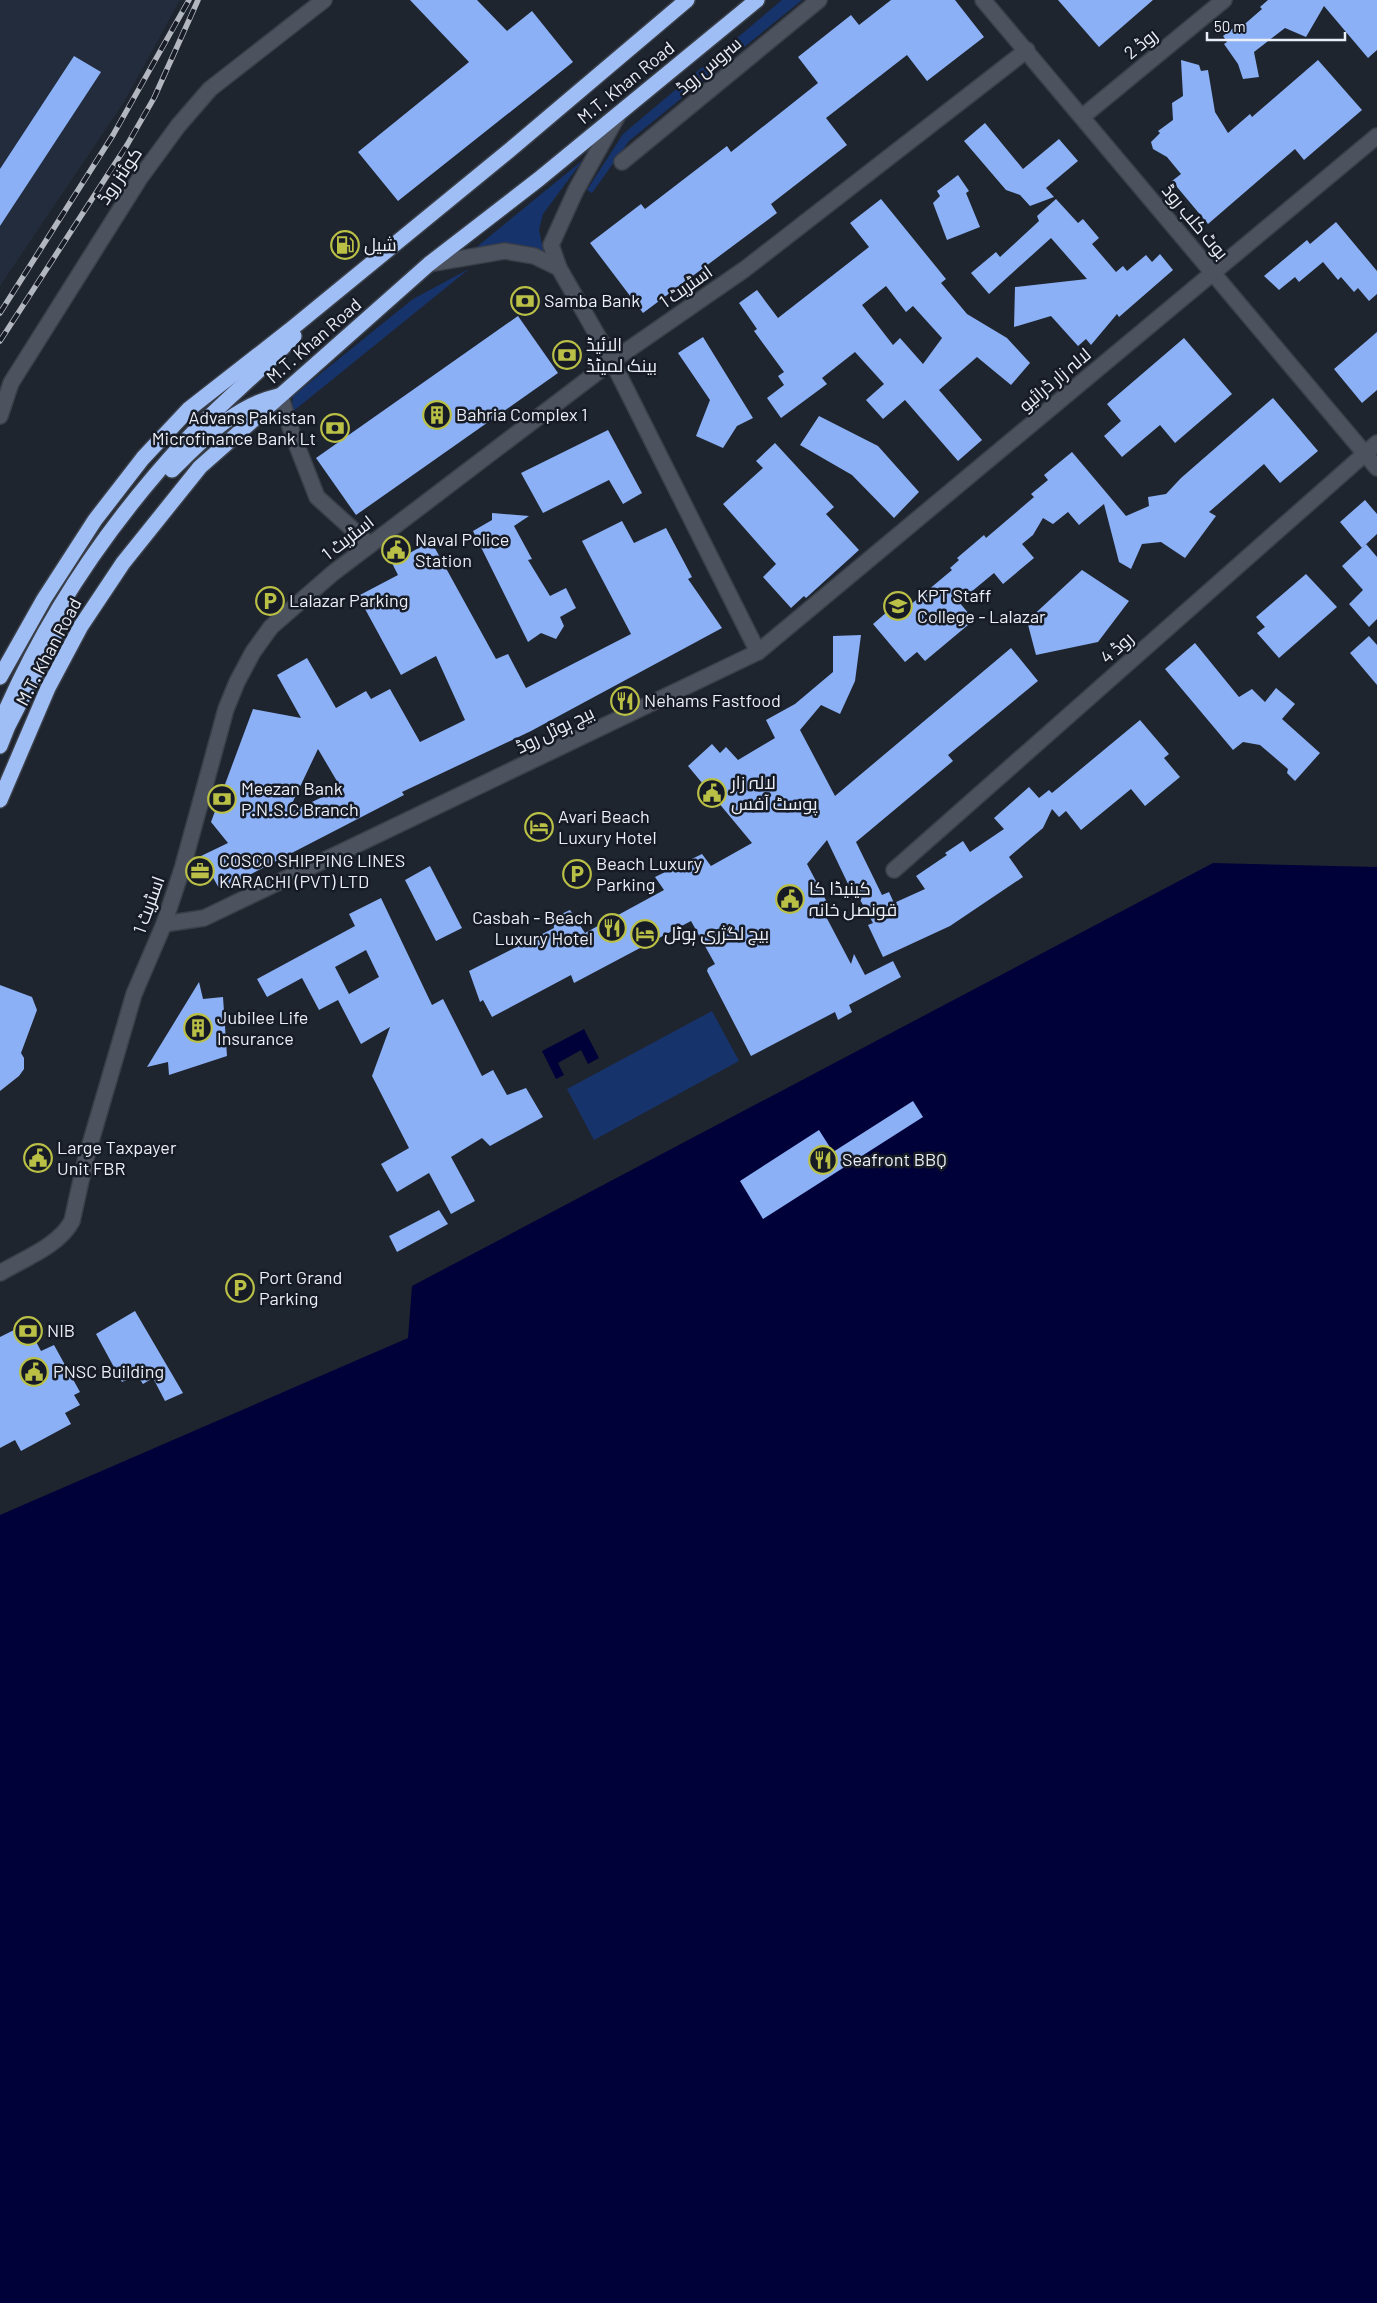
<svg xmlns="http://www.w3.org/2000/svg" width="1377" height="2303" font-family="Barlow,Cairo,sans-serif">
  <rect width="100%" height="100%" fill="#1f252f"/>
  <polygon fill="#232c3c" points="0,0 180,0 124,102 0,286"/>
  <g fill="#17336b">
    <polygon points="782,0 802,0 629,141 592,193 587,190 623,134"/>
    <path d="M 583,160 L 543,214 L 539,230 L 545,259 C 516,237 500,242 468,254 Z"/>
    <polygon points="469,269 291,413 293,396 413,299"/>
    <polygon points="712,1011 739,1061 594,1140 567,1089"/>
  </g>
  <g fill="#000139">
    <polygon points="1213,863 1377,867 1377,2303 0,2303 0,1515 408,1338 412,1286"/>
    <polygon points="584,1029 599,1058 588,1064 581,1050 558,1063 564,1075 556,1079 542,1051"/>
  </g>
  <g fill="#8bb0f5" fill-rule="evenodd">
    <polygon points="410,0 477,0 507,31 532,11 573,62 398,201 358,152 469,62"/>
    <polygon points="891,0 955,0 984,37 927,81 907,55 826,118 847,145 771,204 777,213 643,313 590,243 641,204 645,209 727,146 731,152 818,83 798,57 851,15 859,25"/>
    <polygon points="1058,0 1153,0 1099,47"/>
    <polygon points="1268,0 1377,0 1377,50 1368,58 1324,6 1306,37 1285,28 1254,52 1259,77 1243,79 1238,64 1224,44 1227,42 1223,36 1236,26 1239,29 1262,9 1260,7"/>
    <polygon points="74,56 101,72 0,226 0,169"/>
    <polygon points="1181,60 1199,65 1201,71 1208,70 1215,112 1228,133 1250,114 1252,117 1318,60 1362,110 1304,160 1295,149 1208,224 1172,181 1181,174 1167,157 1153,149 1151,142 1160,133 1158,131 1173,120 1172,103 1183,96"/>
    <polygon points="985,123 1023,169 1059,139 1078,161 1046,188 1054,197 1030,206 1020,195 1006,190 964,141"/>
    <polygon points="958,175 969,191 966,193 980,227 947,240 933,203 940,196 937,191"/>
    <path d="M 881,199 L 946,279 L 941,283 L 967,314 L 1007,338 L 1030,363 L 1011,385 L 977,357 L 939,390 L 982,440 L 958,461 L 905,400 L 883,419 L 866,400 L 884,384 L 855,352 L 822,378 L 827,384 L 781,418 L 767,398 L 784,385 L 778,376 L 784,372 L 754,331 L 757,329 L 739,303 L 757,290 L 778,318 L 869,247 L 850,223 ZM 886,286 L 906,312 L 913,306 L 942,338 L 923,364 L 900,338 L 893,345 L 862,305 Z"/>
    <polygon points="1056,199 1078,223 1083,219 1099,238 1092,244 1116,272 1123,266 1127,271 1146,255 1152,262 1160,254 1173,270 1119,317 1117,314 1091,345 1086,339 1078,346 1051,316 1014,327 1015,287 1087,279 1051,238 989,294 971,273 996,252 1000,257 1039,221 1037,216"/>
    <polygon points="1336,222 1377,271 1377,294 1369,301 1358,288 1354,292 1341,277 1338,280 1323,262 1299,282 1295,277 1279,290 1264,276 1307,240 1310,244"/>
    <polygon points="518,316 558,373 356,515 316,458"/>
    <polygon points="1377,332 1377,390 1362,403 1334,369"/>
    <polygon points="703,337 753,418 737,426 723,448 696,436 710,400 678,353"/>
    <polygon points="1184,338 1232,394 1175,443 1160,425 1122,457 1104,436 1121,421 1107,404"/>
    <polygon points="1273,398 1318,451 1280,483 1264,464 1209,512 1216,516 1185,558 1161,542 1142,544 1131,569 1119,562 1104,504 1079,525 1068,512 1053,524 1043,518 1033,535 1022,544 1034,558 1003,584 994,573 959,602 974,620 925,661 917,652 905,662 873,624 902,599 909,606 952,570 950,568 959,560 957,558 984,535 986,538 1034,497 1031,494 1048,480 1044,475 1072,452 1126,516 1149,506 1148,497 1166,494 1181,478"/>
    <polygon points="819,416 878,446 919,492 894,518 852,475 800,445"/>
    <polygon points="608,430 642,493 623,504 609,480 543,513 521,473"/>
    <polygon points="775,443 834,507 826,514 859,550 806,598 804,596 791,608 763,577 776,564 723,504 763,468 756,461"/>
    <polygon points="1365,500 1377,514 1377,534 1362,548 1340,522"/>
    <polygon points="492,513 529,516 514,526 532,559 528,560 550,596 566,588 576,608 560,617 564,626 556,639 541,633 528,642 473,531 492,520"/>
    <path d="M 622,521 L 634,543 L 666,528 L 692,577 L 688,579 L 722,628 L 531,731 L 402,792 L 404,795 L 220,890 L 201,856 L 228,843 L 211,822 L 253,709 L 301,718 L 277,675 L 307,658 L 336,708 L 366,691 L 371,699 L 390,689 L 420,742 L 465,720 L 436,656 L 401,675 L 358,596 L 398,575 L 392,563 L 431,541 L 496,659 L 508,654 L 526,688 L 631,634 L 582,541 ZM 318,749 L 341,788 L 287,814 Z"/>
    <polygon points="1366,544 1377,557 1377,619 1369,627 1349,604 1363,590 1342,566"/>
    <polygon points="1082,570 1129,601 1098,642 1036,655 1027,621"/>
    <polygon points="1306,574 1337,607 1279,658 1257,633 1265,627 1256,617"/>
    <polygon points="861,635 855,681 840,714 821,705 800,730 835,796 1011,648 1038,681 948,755 953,761 856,842 882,895 889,892 894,903 925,889 916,876 947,855 945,853 963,841 970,852 1004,829 994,818 1029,787 1039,798 1049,790 1052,793 1140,720 1169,754 1164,758 1180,777 1145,806 1131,789 1081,830 1066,811 1059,817 1052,809 1043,828 1009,857 1023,877 950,926 883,957 868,925 873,923 853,887 850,888 827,840 807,864 829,906 822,909 851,964 854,954 865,975 893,961 901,977 849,1005 852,1012 838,1020 835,1012 751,1056 707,971 708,968 715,964 691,921 574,983 571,975 492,1017 483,1000 480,1002 469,971 554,928 553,918 570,910 585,933 664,890 655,877 702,854 711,866 752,843 688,766 712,744 720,753 726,747 738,760 775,738 766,720 795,704 833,672 833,636"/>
    <polygon points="1369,636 1377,645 1377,685 1350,653"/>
    <polygon points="1195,643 1239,697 1252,689 1265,702 1276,688 1295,704 1282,719 1320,753 1295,781 1287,773 1288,769 1260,745 1243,742 1233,750 1165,669"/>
    <polygon points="430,866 462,928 436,941 405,880"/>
    <path d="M 381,898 L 432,1005 L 443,999 L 482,1076 L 493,1070 L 507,1095 L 526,1088 L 543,1117 L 490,1146 L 482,1138 L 451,1157 L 475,1201 L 451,1214 L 429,1173 L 397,1192 L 381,1164 L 409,1148 L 372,1076 L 390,1027 L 361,1044 L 338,1000 L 319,1010 L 302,978 L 267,997 L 257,979 L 355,926 L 349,914 ZM 366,950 L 379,977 L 349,994 L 335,967 Z"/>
    <polygon points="199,982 203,999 223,997 227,1056 169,1075 168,1062 147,1067"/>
    <polygon points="0,985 32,997 37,1010 21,1053 24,1058 24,1069 19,1076 0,1091"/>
    <polygon points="913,1101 923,1117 763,1219 740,1181 819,1130 833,1152"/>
    <polygon points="439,1210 448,1224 397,1252 389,1236"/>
    <polygon points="135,1311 183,1393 165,1401 153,1378 143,1384 137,1375 122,1382 96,1334"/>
    <polygon points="16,1329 22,1339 32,1334 41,1351 54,1345 80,1392 74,1395 80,1405 65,1413 71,1424 21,1451 15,1440 0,1448 0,1337"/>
  </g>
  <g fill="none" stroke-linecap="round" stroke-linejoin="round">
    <defs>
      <g id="street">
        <polyline points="983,0 1377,468"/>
        <polyline points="618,115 576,190 551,245 559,268 612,361 758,652"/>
        <polyline points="1082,117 1224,0"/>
        <polyline points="622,162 819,0"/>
        <polyline points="429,264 505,251 534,256 559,268"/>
        <polyline points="280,395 292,433 317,497 370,545"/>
        <polyline points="0,416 11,383 140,178 178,126 210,89 324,0"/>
        <polyline points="894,870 1377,443"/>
        <polyline points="164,924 204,918 758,652 1377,136"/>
        <path d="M 0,1273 C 23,1259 59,1246 72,1221 L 86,1158 L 125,1025 L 134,994 L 164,924 L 183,866 L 226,709 L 237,682 L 253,652 L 271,627 L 333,573 L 370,545 L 612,361 L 745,269 L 1027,50"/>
      </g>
      <g id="highway">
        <path d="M 172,470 C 203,440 234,406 278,396"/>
        <polyline points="0,677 44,599 95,520 143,458 189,409 290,330 511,149 687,0"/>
        <path d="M 0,724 C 45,617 109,523 188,438 C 222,402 260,372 294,336"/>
        <polyline points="0,746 8,726 65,615"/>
        <polyline points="0,800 48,688 81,626 123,563 200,467 429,264 539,179 757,0"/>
      </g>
    </defs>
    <use href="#street" stroke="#3a3f48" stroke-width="18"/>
    <use href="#highway" stroke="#3a3f48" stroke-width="18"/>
    <use href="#street" stroke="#4c535f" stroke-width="15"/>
    <use href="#highway" stroke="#9fbef6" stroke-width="15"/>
    <defs>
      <g id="rail">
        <polyline points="0,313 113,135 189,0"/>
        <polyline points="0,341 127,145 154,98 198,0"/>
      </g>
    </defs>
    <use href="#rail" stroke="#b2b6bf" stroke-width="5.5"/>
    <use href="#rail" stroke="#161b25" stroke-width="4" stroke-dasharray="11" stroke-linecap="butt"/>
  </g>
  <defs>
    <symbol id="fuel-ring" viewBox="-11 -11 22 22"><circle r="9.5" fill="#161b25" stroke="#bac046" stroke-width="1.5"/><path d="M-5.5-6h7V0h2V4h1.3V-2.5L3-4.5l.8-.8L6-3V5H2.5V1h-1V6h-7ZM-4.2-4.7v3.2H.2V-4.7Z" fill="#bac046"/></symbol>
    <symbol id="bank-ring" viewBox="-11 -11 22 22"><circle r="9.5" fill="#161b25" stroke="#bac046" stroke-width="1.5"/><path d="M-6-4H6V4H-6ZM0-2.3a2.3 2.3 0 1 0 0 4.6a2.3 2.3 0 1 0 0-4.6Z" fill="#bac046"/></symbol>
    <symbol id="building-ring" viewBox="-11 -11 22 22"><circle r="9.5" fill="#161b25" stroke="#bac046" stroke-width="1.5"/><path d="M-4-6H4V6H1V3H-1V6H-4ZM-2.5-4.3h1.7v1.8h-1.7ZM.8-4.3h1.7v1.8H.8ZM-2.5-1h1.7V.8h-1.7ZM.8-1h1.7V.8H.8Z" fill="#bac046"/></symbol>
    <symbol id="civic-ring" viewBox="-11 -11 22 22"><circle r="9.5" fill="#161b25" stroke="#bac046" stroke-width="1.5"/><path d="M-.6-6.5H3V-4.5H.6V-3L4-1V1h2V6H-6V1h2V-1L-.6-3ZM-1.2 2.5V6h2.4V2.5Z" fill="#bac046"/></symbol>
    <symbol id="parking-ring" viewBox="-11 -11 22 22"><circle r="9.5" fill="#161b25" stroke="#bac046" stroke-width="1.5"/><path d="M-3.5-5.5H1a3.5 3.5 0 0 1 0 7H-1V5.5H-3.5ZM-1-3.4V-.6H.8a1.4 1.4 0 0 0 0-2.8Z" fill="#bac046"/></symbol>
    <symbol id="university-ring" viewBox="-11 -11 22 22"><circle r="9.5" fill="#161b25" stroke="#bac046" stroke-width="1.5"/><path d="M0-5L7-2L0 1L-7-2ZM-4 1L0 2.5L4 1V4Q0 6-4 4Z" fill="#bac046"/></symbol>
    <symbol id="restaurant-ring" viewBox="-11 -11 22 22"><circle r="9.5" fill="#161b25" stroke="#bac046" stroke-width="1.5"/><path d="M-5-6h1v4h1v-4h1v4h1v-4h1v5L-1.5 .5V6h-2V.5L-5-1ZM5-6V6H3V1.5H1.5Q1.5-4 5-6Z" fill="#bac046"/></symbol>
    <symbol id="hotel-ring" viewBox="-11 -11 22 22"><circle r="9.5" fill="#161b25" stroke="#bac046" stroke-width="1.5"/><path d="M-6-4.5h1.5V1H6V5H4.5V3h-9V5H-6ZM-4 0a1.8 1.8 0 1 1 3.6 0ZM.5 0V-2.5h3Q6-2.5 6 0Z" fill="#bac046"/></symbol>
    <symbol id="office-ring" viewBox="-11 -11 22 22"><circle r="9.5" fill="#161b25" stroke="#bac046" stroke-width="1.5"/><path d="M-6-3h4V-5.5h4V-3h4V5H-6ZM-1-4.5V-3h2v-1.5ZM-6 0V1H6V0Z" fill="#bac046"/></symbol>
  </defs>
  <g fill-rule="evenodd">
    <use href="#fuel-ring" x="329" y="229" width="32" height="32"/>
    <use href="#bank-ring" x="509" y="285" width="32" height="32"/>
    <use href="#bank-ring" x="551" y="339" width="32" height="32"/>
    <use href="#building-ring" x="421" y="399" width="32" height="32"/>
    <use href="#bank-ring" x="319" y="412" width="32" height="32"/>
    <use href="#civic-ring" x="380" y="534" width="32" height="32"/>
    <use href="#parking-ring" x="254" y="585" width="32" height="32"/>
    <use href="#university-ring" x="882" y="590" width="32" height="32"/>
    <use href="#restaurant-ring" x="609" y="685" width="32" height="32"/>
    <use href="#civic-ring" x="696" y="777" width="32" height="32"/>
    <use href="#bank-ring" x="206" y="783" width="32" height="32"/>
    <use href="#hotel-ring" x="523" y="811" width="32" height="32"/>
    <use href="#office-ring" x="184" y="855" width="32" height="32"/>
    <use href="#parking-ring" x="561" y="858" width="32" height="32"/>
    <use href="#civic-ring" x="774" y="883" width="32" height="32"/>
    <use href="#restaurant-ring" x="596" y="912" width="32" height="32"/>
    <use href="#hotel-ring" x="629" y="918" width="32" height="32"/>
    <use href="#building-ring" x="182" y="1012" width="32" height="32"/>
    <use href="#civic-ring" x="22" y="1142" width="32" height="32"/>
    <use href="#restaurant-ring" x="807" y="1144" width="32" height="32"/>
    <use href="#parking-ring" x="224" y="1272" width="32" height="32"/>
    <use href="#bank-ring" x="12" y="1315" width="32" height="32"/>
    <use href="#civic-ring" x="18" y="1356" width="32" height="32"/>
  </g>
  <g text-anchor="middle" stroke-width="5" stroke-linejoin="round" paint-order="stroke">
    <g font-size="18" fill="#eaeef6" stroke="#161b25">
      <text transform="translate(1141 44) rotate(-39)" y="6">روڈ 2</text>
      <text transform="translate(709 66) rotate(-40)" y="6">سروس روڈ</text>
      <text transform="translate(626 83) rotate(-39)" y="6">M.T. Khan Road</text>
      <text transform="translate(120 176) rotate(-56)" y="6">کوئنز روڈ</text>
      <text transform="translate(1195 222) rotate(50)" y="6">بوٹ کلب روڈ</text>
      <text transform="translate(686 287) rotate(-35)" y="6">اسٹریٹ 1</text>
      <text transform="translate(314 341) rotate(-41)" y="6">M.T. Khan Road</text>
      <text transform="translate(1055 380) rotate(-40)" y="6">لالہ زار ڈرائیو</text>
      <text transform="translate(348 538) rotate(-38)" y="6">اسٹریٹ 1</text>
      <text transform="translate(1117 648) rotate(-42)" y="6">روڈ 4</text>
      <text transform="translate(49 652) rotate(-62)" y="6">M.T. Khan Road</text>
      <text transform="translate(555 730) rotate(-26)" y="6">بیچ ہوٹل روڈ</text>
      <text transform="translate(149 905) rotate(-70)" y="6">اسٹریٹ 1</text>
    </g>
    <g font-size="18" fill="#eaeef6" stroke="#161b25" text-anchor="start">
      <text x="364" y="251">شیل</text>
      <text x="544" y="307">Samba Bank</text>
      <text x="586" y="351">الائیڈ<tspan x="586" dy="21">بینک لمیٹڈ</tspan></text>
      <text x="456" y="421">Bahria Complex 1</text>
      <text x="316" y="424" text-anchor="end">Advans Pakistan<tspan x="316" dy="21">Microfinance Bank Lt</tspan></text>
      <text x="415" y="546">Naval Police<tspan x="415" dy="21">Station</tspan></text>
      <text x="917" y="602">KPT Staff<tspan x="917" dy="21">College - Lalazar</tspan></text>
      <text x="289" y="607">Lalazar Parking</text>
      <text x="644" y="707">Nehams Fastfood</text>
      <text x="731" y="789">لالہ زار<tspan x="731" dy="21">پوسٹ آفس</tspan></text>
      <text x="241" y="795">Meezan Bank<tspan x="241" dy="21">P.N.S.C Branch</tspan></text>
      <text x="558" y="823">Avari Beach<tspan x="558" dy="21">Luxury Hotel</tspan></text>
      <text x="219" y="867">COSCO SHIPPING LINES<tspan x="219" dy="21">KARACHI (PVT) LTD</tspan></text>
      <text x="596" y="870">Beach Luxury<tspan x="596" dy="21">Parking</tspan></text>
      <text x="809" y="895">کینیڈا کا<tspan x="809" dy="21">قونصل خانہ</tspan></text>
      <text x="593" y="924" text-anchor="end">Casbah - Beach<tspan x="593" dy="21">Luxury Hotel</tspan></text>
      <text x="664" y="940">بیچ لگژری ہوٹل</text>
      <text x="217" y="1024">Jubilee Life<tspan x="217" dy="21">Insurance</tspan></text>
      <text x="57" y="1154">Large Taxpayer<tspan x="57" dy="21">Unit FBR</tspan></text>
      <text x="842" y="1166">Seafront BBQ</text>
      <text x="259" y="1284">Port Grand<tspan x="259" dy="21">Parking</tspan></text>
      <text x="47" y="1337">NIB</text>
      <text x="53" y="1378">PNSC Building</text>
    </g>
  </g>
  <path d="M1207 32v8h138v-8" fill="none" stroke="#eaeef6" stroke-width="2.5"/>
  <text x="1214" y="32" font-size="15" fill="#eaeef6" stroke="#161b25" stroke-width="4" paint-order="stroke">50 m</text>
</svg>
